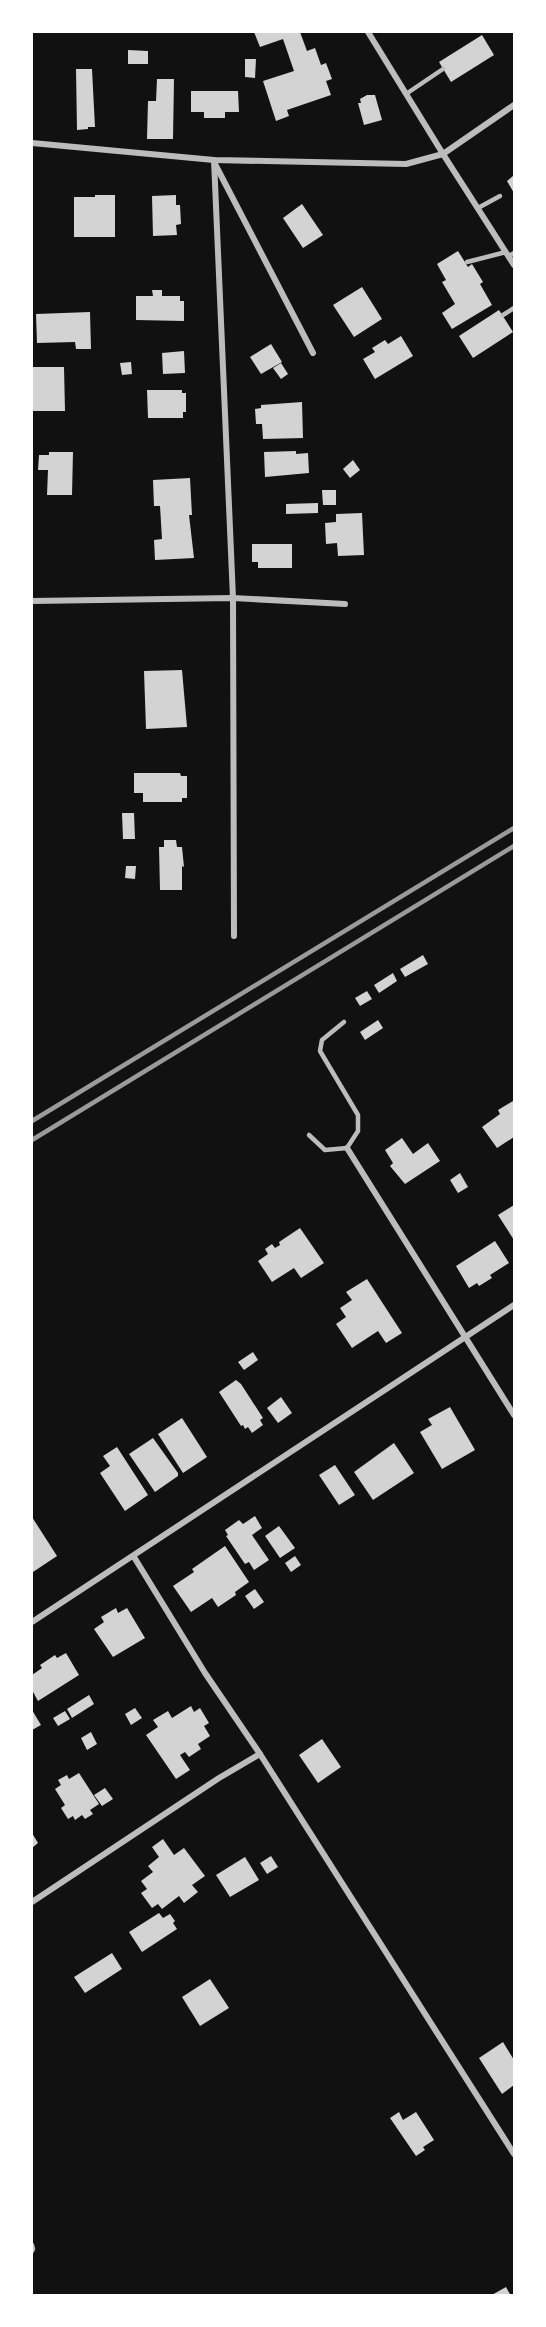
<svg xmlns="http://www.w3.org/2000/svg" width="546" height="2327" font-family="Literata,serif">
  <rect width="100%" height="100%" fill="#111"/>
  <g fill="#d3d3d3">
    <polygon points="254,32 300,32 307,51 315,48 321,65 326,63 332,79 326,81 331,95 287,110 289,116 276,121 263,81 294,71 283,39 260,47"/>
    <polygon points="482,35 494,55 451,82 439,62"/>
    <polygon points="128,50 148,51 148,64 128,64"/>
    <polygon points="245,59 256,59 255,78 245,77"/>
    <polygon points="76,69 92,69 95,127 88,127 88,129 77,130"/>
    <polygon points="157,79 174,79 173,139 147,139 148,101 156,101"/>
    <polygon points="191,91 238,91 239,112 225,112 225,118 204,118 204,112 191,112"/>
    <polygon points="367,95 375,95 382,120 364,125 358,103 361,103 360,99"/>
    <polygon points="514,175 514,193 507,181"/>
    <polygon points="95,195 115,195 115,237 74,237 74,197 95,197"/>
    <polygon points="176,195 176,205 180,205 181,224 176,225 177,235 153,236 152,196"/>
    <polygon points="302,204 323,235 303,248 283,218"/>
    <polygon points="458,251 468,267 472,264 483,282 480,284 492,305 452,329 442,313 455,304 442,282 446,280 437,264"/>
    <polygon points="362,287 382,319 354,337 333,305"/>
    <polygon points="152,290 162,290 162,296 180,296 180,301 184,301 184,321 136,320 136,296 153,296"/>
    <polygon points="499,310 513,332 473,358 459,336"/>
    <polygon points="90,312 91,349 76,349 75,342 37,343 36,314"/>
    <polygon points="401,336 413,356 375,379 363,359 375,352 372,348 385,340 388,344"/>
    <polygon points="271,344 282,362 261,374 250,357"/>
    <polygon points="184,351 185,373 163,374 162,353"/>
    <polygon points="131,362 132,374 122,375 120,363"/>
    <polygon points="281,363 288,374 281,379 273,368"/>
    <polygon points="32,367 64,367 65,411 32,411"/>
    <polygon points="147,390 182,390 182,393 186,393 186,412 183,412 183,418 148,418"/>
    <polygon points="302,402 303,438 263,439 262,424 256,424 255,409 261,408 261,405"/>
    <polygon points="296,451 296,454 308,453 309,473 265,477 264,452"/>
    <polygon points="49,452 73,452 72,495 47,495 48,470 38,470 39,455 49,455"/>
    <polygon points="353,460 360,470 350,478 343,469"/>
    <polygon points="190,478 192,515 189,515 194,558 155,560 154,540 162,539 160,506 154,506 153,480"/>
    <polygon points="322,490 336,490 336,505 323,505"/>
    <polygon points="318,503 318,513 286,514 286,504"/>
    <polygon points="362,513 364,555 338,556 337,543 326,544 325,523 336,522 336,514"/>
    <polygon points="252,544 292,544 292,568 258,568 258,562 252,562"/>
    <polygon points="182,670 187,727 146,729 144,671"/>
    <polygon points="134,773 180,773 181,776 187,776 187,798 182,798 182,802 143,802 143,793 134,793"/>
    <polygon points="122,813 134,813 135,839 123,839"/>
    <polygon points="164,840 176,840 177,847 182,847 184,867 182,866 182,890 160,890 159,847 164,847"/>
    <polygon points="126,866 136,866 135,879 125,878"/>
    <polygon points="423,955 428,964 405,977 400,969"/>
    <polygon points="393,973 397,981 379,993 374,985"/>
    <polygon points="367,991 372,999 360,1006 355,998"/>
    <polygon points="378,1020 383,1028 365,1040 360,1032"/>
    <polygon points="513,1101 514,1137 497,1148 482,1127 500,1114 498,1110"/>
    <polygon points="402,1138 413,1154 428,1143 440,1161 405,1184 390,1166 393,1163 385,1150"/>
    <polygon points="460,1173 468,1187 458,1193 450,1180"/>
    <polygon points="514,1205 514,1240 498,1215"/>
    <polygon points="300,1228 324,1263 301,1278 294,1268 272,1282 258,1261 268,1254 265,1249 272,1244 275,1248 280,1245 279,1242"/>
    <polygon points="495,1241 509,1263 490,1275 492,1278 479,1286 477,1283 469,1288 456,1266"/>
    <polygon points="367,1279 402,1333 386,1343 378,1331 352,1348 336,1324 346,1317 340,1308 352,1300 346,1292"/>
    <polygon points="253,1352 258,1360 244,1370 238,1362"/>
    <polygon points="236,1380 241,1384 263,1418 260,1420 263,1425 252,1433 248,1427 245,1429 243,1425 241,1426 219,1392"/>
    <polygon points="281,1397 292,1413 278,1423 267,1408"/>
    <polygon points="450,1407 475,1450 442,1469 420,1432 432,1425 428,1419"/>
    <polygon points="182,1418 207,1457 183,1473 158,1434"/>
    <polygon points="153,1438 178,1473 178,1476 155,1492 129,1454"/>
    <polygon points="394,1443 414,1473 373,1500 354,1472"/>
    <polygon points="117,1447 148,1495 125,1511 100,1473 110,1466 103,1456"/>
    <polygon points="335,1465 355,1495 339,1505 319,1475"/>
    <polygon points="255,1516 262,1528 252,1535 269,1560 254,1570 249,1562 245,1564 226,1536 228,1535 225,1530 239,1520 243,1524"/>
    <polygon points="32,1517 57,1556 33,1572 32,1569"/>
    <polygon points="279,1526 295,1548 280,1558 265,1536"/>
    <polygon points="225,1546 249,1582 235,1592 236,1595 218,1607 212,1598 191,1612 173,1586 194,1572 192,1569"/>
    <polygon points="295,1556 301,1565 291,1572 285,1563"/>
    <polygon points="255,1589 264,1602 254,1609 245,1596"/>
    <polygon points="116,1608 118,1613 127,1608 145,1638 113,1657 94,1629 104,1622 101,1617"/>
    <polygon points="66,1653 79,1675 38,1701 32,1690 32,1675 42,1668 40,1665 55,1655 57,1658"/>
    <polygon points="89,1695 94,1704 72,1718 67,1709"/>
    <polygon points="191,1706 194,1712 200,1708 209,1723 204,1726 210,1736 198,1744 201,1749 189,1757 185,1752 180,1755 190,1770 176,1779 146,1735 158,1727 153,1720 168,1711 172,1718"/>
    <polygon points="135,1708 142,1718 131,1725 125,1714"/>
    <polygon points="32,1710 41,1725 32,1730"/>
    <polygon points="65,1711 70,1719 58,1726 53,1718"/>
    <polygon points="91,1732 97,1744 87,1750 81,1738"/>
    <polygon points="322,1739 341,1767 318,1783 299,1755"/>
    <polygon points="79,1773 99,1804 90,1810 93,1814 85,1819 82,1815 75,1820 73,1816 68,1819 61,1808 65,1805 55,1789 61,1785 58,1780 67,1775 69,1779"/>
    <polygon points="105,1788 113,1799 102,1806 94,1795"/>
    <polygon points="32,1833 38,1843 32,1848"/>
    <polygon points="163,1839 174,1855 184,1848 205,1876 192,1885 198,1892 184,1903 179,1896 162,1909 158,1904 152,1908 141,1893 147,1889 141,1881 153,1872 148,1866 159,1857 152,1847"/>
    <polygon points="271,1856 278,1867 267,1874 260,1863"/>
    <polygon points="245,1857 259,1880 230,1897 216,1875"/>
    <polygon points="159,1913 163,1918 170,1914 175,1921 173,1923 177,1929 142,1952 129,1932"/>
    <polygon points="112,1953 122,1969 85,1993 74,1977"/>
    <polygon points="210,1979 229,2008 200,2026 182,1997"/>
    <polygon points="503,2042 514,2060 514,2085 502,2094 479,2058"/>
    <polygon points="399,2112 403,2120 416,2112 434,2140 423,2147 425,2150 416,2156 390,2118"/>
    <polygon points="506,2287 511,2296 490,2296"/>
  </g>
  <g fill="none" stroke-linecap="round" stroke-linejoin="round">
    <g stroke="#bcbcbc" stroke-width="4.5">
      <polyline points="406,94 443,69"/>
      <polyline points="478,208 500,196"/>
      <polyline points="509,256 514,253"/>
      <polyline points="467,262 506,252"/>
      <polyline points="503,315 514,308"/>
      <polyline points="309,1135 325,1150 347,1148 358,1131 358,1115 320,1051 322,1040 344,1022"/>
      <polyline points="32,2245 33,2249 32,2251"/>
    </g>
    <g stroke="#bcbcbc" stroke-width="6">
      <polyline points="368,32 443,154 514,265"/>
      <polyline points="32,143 214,160 406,164 443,154 514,105"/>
      <polyline points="214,160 233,598 234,936"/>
      <polyline points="215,164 313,353"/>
      <polyline points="32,601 233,598 345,604"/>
      <polyline points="347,1148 514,1415"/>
      <polyline points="134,1557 205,1673 260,1754 514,2154"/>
      <polyline points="32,1622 514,1305"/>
      <polyline points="32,1902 219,1778 260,1754"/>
    </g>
    <g stroke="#9a9a9a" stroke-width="4.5">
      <polyline points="32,1121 514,828"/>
      <polyline points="32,1140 514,846"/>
    </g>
  </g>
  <rect width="546" height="2327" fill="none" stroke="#ffffff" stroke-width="66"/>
</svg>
